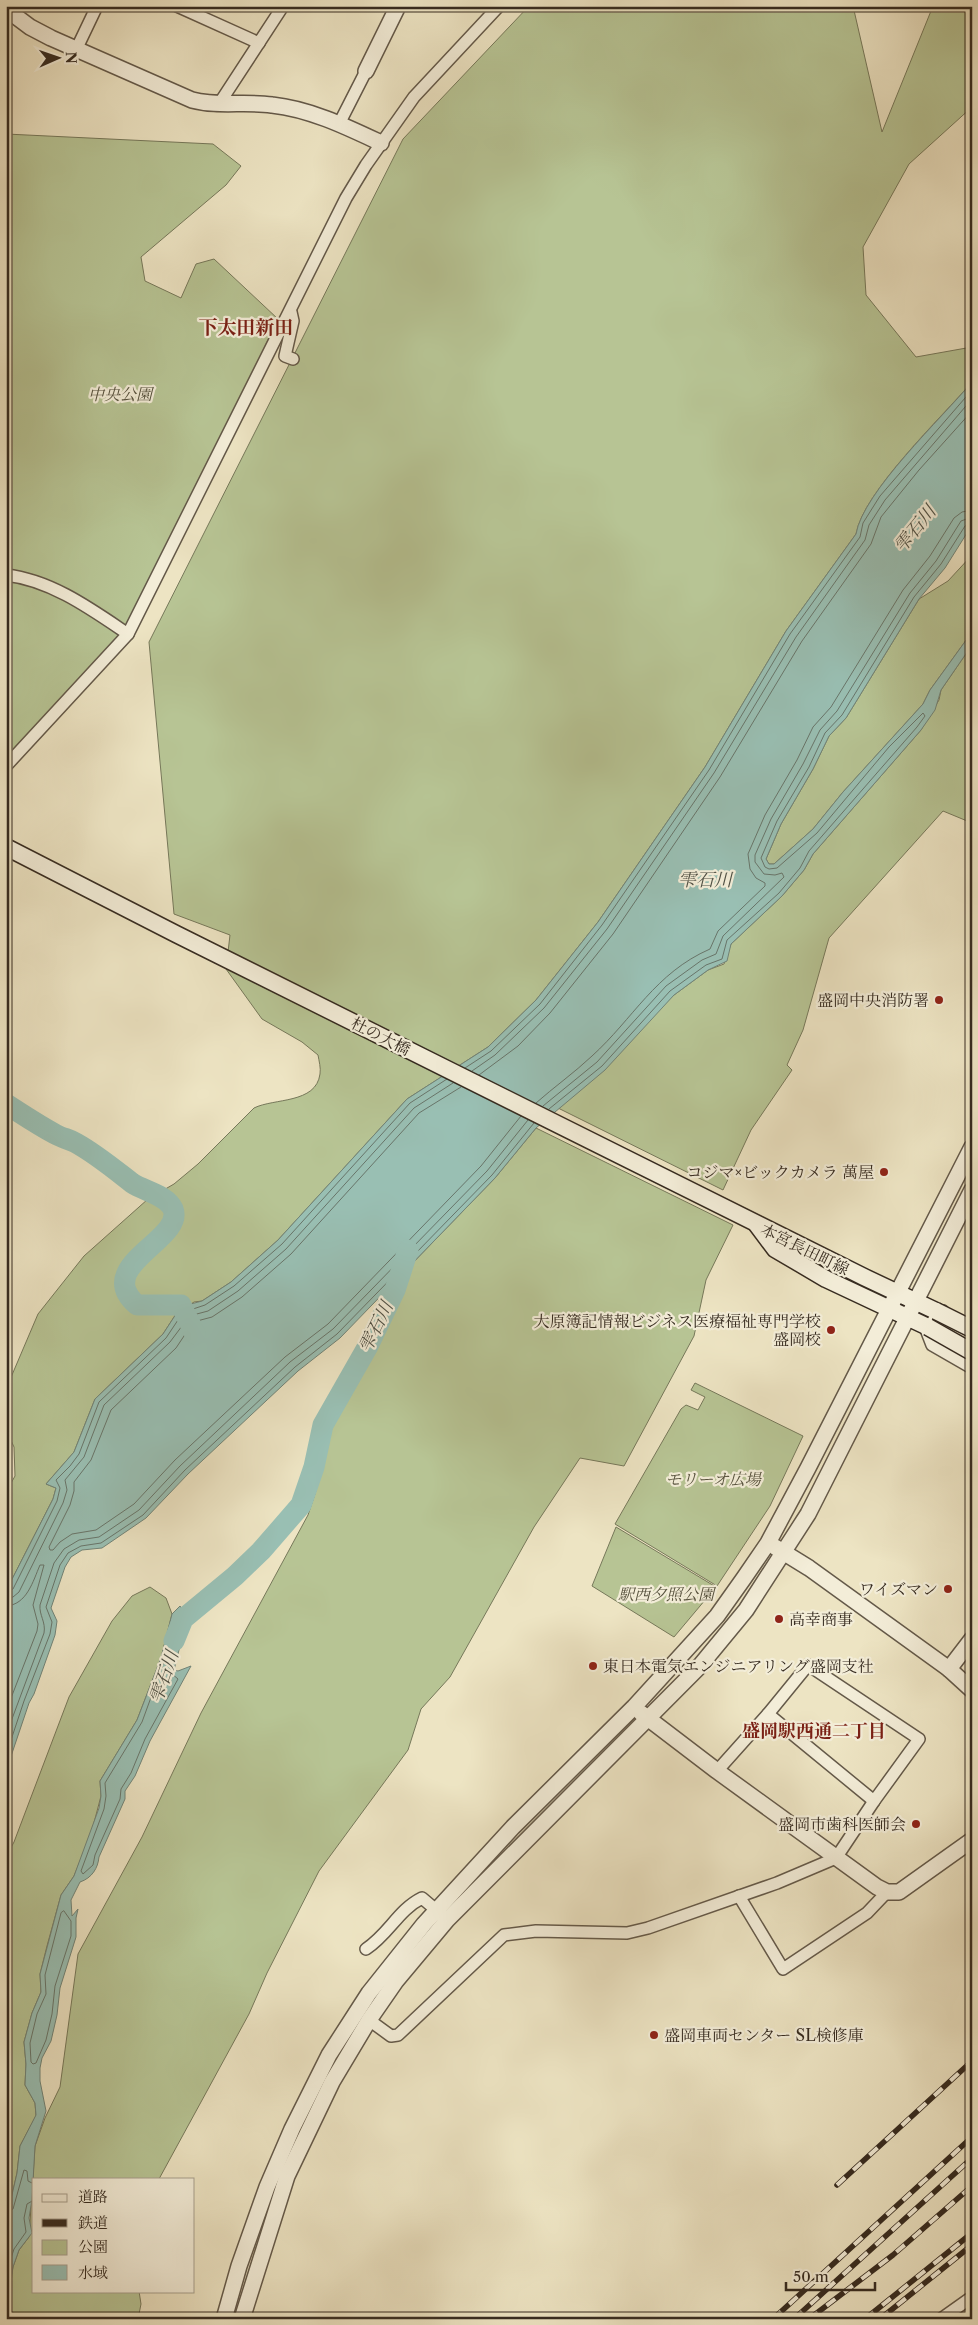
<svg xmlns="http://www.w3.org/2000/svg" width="978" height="2325" font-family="'Libre Caslon Text','Noto Serif JP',serif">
  <rect width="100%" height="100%" fill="#ede4c3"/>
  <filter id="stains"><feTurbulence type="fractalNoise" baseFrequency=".004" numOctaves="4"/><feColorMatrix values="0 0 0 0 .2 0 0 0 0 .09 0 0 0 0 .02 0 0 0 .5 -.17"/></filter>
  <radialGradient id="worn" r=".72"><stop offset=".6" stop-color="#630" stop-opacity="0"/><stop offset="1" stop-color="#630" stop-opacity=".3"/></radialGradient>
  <g fill="#b7c494" stroke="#76785a">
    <path d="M 529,6 L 853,6 L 882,132 L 933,6 L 972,6 L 972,107 L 909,164 L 863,247 L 866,295 L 916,357 L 972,347 L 972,382 C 942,417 863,492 856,534 L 786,631 L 705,767 L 598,922 L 536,1000 L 488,1047 L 407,1099 L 278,1240 L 231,1282 L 202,1301 L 194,1302 L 176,1314 L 163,1334 L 95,1399 L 74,1452 L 46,1484 L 56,1488 L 53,1499 L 6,1591 L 6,1492 L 15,1476 L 14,1447 L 6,1430 L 6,1389 L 38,1314 L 84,1256 L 148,1199 L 174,1184 L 198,1164 L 254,1108 C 274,1098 316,1104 320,1074 C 321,1068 319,1061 318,1055 L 302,1042 L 262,1019 L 226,969 L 230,935 L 174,914 L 149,642 L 403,139 Z"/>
    <polygon points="6,134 213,144 241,166 226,185 141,257 145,281 181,298 196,264 214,259 278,319 128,634 6,766"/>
    <polygon points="972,555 972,632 930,690 923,704 843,792 813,829 774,864 769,864 766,859 781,824 813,769 829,736 846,718 919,599 948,581"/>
    <polygon points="972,645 972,823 943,811 829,938 803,1030 787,1065 792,1070 751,1130 723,1190 558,1108 674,995 708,970 724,964 731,944 782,896 804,870 813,854 921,730 939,700 941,690"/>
    <polygon points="536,1128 733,1225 706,1280 694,1336 624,1466 580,1458 534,1527 450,1677 421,1709 408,1750 319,1871 267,1973 249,2014 159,2179 34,2179 34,2291 139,2291 141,2304 138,2319 7,2319 9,2285 13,2267 19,2250 29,2237 35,2146 45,2118 60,2087 78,1954 142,1837 201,1713 308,1515 315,1494 334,1420 358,1379 403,1273 495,1178"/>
    <polygon points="695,1383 803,1436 770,1506 717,1586 615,1524 681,1409 686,1405 698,1410 705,1397 691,1390"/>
    <polygon points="616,1527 716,1587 674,1637 592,1586"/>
    <polygon points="150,1587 166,1598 172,1614 161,1658 137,1720 100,1781 101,1796 91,1834 74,1876 61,1895 47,1946 40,1974 41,1992 32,2013 24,2042 26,2064 25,2085 35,2103 36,2116 20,2146 17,2173 6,2221 6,1857 14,1842 69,1697 112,1621 132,1596"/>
  </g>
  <g fill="#99bfb3" stroke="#718478">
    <path d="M 972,382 L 972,525 L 945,568 L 919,599 L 846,718 L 829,736 L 813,769 L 781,824 L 766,859 L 769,864 L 774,864 L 813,829 L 843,792 L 923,704 L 930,690 L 972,632 L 972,645 L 941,690 L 935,710 L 921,730 L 813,854 L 804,870 L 782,896 L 731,944 L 727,961 L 708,970 L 674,995 L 605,1070 L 536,1128 L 495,1178 L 340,1338 L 298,1371 L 188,1474 L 146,1518 L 102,1548 L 82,1550 L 71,1557 L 65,1567 L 51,1608 L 57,1621 L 55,1635 L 34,1694 L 29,1703 L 6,1771 L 6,1591 L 53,1499 L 56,1488 L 46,1484 L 74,1452 L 95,1399 L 163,1334 L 176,1314 L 187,1305 L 202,1301 L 231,1282 L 278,1240 L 407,1099 L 488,1047 L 536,1000 L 598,922 L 705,767 L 786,631 L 856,534 C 863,492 942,418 972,382 Z"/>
    <path d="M 180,1606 L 191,1621 L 182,1638 L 174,1670 L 178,1671 L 191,1666 L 150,1741 L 135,1776 L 125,1791 L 125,1799 L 99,1857 C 98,1868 92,1878 80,1882 L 71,1900 L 72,1916 L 78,1909 L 76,1918 L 76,1937 L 60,1988 L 57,2015 L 51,2041 L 42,2058 L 40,2068 L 40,2081 L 46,2111 L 35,2146 L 32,2200 L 29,2218 L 32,2233 L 19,2250 L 13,2267 L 6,2319 L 6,2221 L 17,2173 L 20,2146 L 36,2115 L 35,2103 L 25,2085 L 26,2064 L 24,2042 L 32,2013 L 41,1992 L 40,1974 L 61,1895 L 74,1876 L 99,1808 L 101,1796 L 100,1781 L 137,1720 L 161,1658 L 172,1614 Z"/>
  </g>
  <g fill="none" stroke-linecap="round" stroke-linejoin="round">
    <g stroke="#68756a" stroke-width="1">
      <polyline points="465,1068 491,1051 540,1004 602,925 709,770 790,634 860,537 863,523 880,496 972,390"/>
      <polyline points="472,1071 495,1055 544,1008 607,929 714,773 796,637 865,540 869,525 885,500 972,399"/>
      <polyline points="479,1075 518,1046 550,1013 613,934 720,777 802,641 871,544 881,517 919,470 972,411"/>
      <polyline points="461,1087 419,1113 291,1254 242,1297 212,1317 197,1321 190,1327 176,1348 111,1410 91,1460 74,1482 74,1491 70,1505 49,1547 50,1550 53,1550 60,1542 72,1534 96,1530 134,1504 175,1460 285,1357 328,1324 481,1166 521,1116"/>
      <path d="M 536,1103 C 554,1087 574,1073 592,1056 C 633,1019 655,973 710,949 L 718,931 L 765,886 L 765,883 L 756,878 L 750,869 L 748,854 L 765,815 L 797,760 L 813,727 L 831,707 L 903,590 L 930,556 L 954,518 L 962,512 L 972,510"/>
      <polyline points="543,1106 597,1062 666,986 702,960 716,954 723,936 784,877 782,873 775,875 764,874 755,862 755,855 771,819 803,764 820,730 837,711 910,593 936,561 961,521 972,517"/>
      <polyline points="549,1109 602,1066 670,991 706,965 722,959 727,940 779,893 800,868 809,851 917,727 925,716 923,713 889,747 817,833 777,868 769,869 765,867 761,858 777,821 809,767 825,733 842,715 914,597 941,564 965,526 972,523"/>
      <polyline points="6,1592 13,1589 57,1501 60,1488 56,1480 70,1466 79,1454 99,1402 166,1338 180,1317 190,1310 205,1305 234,1286 282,1244 410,1103 447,1079"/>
      <polyline points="6,1599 13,1597 19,1592 63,1503 67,1490 65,1480 84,1457 104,1405 170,1342 185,1322 193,1315 208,1311 238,1291 286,1249 414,1108 453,1083"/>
      <path d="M 6,1606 C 27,1605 33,1581 40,1565 L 44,1565 L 33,1605 L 38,1624 L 37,1631 L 6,1711"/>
      <polygon points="179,1615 185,1622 177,1636 170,1669 171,1673 178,1679 145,1739 131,1773 121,1789 120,1799 95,1855 93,1865 83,1874 81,1871 104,1809 106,1796 105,1783 142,1722 165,1659 176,1616"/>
      <path d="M 6,1735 L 44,1633 C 46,1622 39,1615 40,1605 L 54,1563 L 64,1549 L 79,1540 L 99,1537 L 139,1510 L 180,1466 L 290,1362 L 333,1329 L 487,1171 L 528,1120"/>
      <polyline points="6,1755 24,1701 50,1634 52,1622 46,1607 60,1565 68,1553 81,1546 101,1543 143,1515 185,1470 295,1367 337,1334 492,1175 534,1123"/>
      <polygon points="64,1911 71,1921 71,1936 55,1986 52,2014 46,2040 36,2063 33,2064 31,2062 30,2043 37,2014 46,1994 45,1975 61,1913"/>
      <polyline points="6,2213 13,2209 24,2170 27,2171 28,2181 34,2184"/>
      <polyline points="6,2274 14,2249 26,2232 24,2218 27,2204 34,2200"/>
    </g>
    <g stroke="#99bfb3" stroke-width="21">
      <path d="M 6,1104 C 22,1114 38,1125 55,1134 C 62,1138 69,1139 76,1143 C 96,1154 114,1169 132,1183 C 144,1191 167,1195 173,1209 C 185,1240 92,1265 137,1305 L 181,1305 L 195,1334"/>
      <polyline points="174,1641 183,1619 235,1576 261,1551 301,1505 314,1467 323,1425 368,1346 395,1290 408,1250"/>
    </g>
    <defs>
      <g id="minor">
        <polyline points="177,6 259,43"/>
        <polyline points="76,50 97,6"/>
        <polyline points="219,104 283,6"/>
        <polyline points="339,124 366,71"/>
        <polyline points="291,312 293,321 285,356 293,359"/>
        <path d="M 6,575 C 51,580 91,609 128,634"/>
        <polyline points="6,766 128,634 346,198 366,165 414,97 499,6"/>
        <polyline points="943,1311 938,1312 927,1332 932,1345 972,1368"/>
        <polyline points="768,1714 874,1801"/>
        <polyline points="739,1896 783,1969 867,1913 887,1892"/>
        <path d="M 366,1949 C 389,1934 398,1910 422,1898 L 442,1915"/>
        <polyline points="369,2020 391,2036 398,2035 504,1935 536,1931 627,1933 648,1928 777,1883 836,1858 874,1801 919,1739 808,1665 768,1714 717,1771"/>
        <polyline points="941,2319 972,2297"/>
      </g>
      <g id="tertiary">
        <path d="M 6,9 L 30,27 L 51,38 L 192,100 C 218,107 245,101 272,105 C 310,109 347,127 381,143"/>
        <polyline points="366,71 398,6"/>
        <polyline points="775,1547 809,1568 949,1669 972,1690"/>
        <polyline points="949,1669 972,1639"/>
        <polyline points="641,1713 717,1771 877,1887 887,1892 899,1892 972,1840"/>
        <polyline points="6,2318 7,2319"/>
        <polyline points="224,2319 239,2266 267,2187 292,2129 329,2055 369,1993 424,1924 513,1827 634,1707 717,1616 744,1578 768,1543 808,1468 972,1147"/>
        <polyline points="242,2319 287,2176 332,2082 369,2020 396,1981 447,1920 699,1667 746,1610 808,1514 972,1190"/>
      </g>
      <g id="secondary">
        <polyline points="6,847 176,934 864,1277 936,1311"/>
        <polyline points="757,1225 775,1249 826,1279 928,1327"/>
      </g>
    </defs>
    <use href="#minor" stroke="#645949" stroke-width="14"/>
    <use href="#tertiary" stroke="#645949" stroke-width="18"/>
    <use href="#secondary" stroke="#362b20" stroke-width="19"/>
    <use href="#minor" stroke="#f3edd8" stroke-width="11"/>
    <use href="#tertiary" stroke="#f3edd8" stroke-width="15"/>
    <use href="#secondary" stroke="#f3edd8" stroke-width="16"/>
    <defs>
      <g id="rail">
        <polyline points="837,2185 972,2061"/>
        <polyline points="773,2319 972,2137"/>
        <polyline points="794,2319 972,2158"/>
        <polyline points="809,2319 893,2255 972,2186"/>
        <polyline points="865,2319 972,2233"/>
        <polyline points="880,2319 972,2245"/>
      </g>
    </defs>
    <use href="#rail" stroke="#362b20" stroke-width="5.5"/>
    <use href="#rail" stroke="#f3edd8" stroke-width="4" stroke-dasharray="11" stroke-linecap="butt"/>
    <defs>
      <g id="secondary-bridge">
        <polyline points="936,1311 972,1329"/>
        <polyline points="928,1327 972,1352"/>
      </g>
    </defs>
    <use href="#secondary-bridge" stroke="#362b20" stroke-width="19" stroke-linecap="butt"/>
    <use href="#secondary-bridge" stroke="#f3edd8" stroke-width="16"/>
  </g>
  <g fill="#8f2418" stroke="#f3edd8" stroke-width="2">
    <circle cx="939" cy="1000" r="5"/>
    <circle cx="884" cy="1172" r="5"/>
    <circle cx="831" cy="1330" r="5"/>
    <circle cx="948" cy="1589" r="5"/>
    <circle cx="779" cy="1619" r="5"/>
    <circle cx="593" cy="1666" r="5"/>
    <circle cx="916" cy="1824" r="5"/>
    <circle cx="654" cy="2035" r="5"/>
  </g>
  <g text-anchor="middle" stroke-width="4.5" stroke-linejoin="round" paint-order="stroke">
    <g font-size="16" font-style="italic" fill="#56513d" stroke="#f3edd8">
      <text x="120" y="400">中央公園</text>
      <text x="713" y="1485">モリーオ広場</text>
      <text x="666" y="1600">駅西夕照公園</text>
    </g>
    <g font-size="16" fill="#362b20" stroke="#f3edd8" text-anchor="end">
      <text x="929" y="1006">盛岡中央消防署</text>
      <text x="874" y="1178">コジマ×ビックカメラ 萬屋</text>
      <text x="821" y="1327">大原簿記情報ビジネス医療福祉専門学校<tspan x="821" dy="18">盛岡校</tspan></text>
      <text x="938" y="1595">ワイズマン</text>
      <text x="789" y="1625" text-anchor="start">高幸商事</text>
      <text x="603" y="1672" text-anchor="start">東日本電気エンジニアリング盛岡支社</text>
      <text x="906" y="1830">盛岡市歯科医師会</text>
      <text x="664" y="2041" text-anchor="start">盛岡車両センター SL検修庫</text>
    </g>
    <g font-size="16" fill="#362b20" stroke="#f3edd8">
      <text transform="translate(381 1036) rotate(27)" y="6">杜の大橋</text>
      <text transform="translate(805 1249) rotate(26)" y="6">本宮長田町線</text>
    </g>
    <g font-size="18" font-style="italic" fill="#4f5045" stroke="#f3edd8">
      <text transform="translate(915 529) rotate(-51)" y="6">雫石川</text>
      <text x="705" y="886">雫石川</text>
      <text transform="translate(376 1327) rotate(-64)" y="6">雫石川</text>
      <text transform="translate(164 1677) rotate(-71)" y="6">雫石川</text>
    </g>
    <g font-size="18" font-weight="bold" fill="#7a1f14" stroke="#f3edd8">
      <text x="814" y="1737">盛岡駅西通二丁目</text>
    </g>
    <g font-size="19" font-weight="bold" fill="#7a1f14" stroke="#f3edd8">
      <text x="246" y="334">下太田新田</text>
    </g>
  </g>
  <rect width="978" height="2325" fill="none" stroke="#ede4c3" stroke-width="25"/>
  <rect x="8" y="8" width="963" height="2310" fill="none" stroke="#362b20" stroke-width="2.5"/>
  <rect x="12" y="12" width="953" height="2300" fill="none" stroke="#362b20"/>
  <rect x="32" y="2178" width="162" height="115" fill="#f3edd8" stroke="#a79f8e"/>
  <rect x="42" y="2194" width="25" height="8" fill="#f3edd8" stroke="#a79f8e"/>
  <text x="78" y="2202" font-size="15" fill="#362b20">道路</text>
  <rect x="42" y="2219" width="25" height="8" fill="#362b20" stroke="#a79f8e"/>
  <text x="78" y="2228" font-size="15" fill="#362b20">鉄道</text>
  <rect x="42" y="2240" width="25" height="15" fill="#b7c494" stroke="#a79f8e"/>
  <text x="78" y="2252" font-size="15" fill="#362b20">公園</text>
  <rect x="42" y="2265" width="25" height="15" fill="#99bfb3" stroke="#a79f8e"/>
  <text x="78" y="2278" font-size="15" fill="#362b20">水域</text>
  <g transform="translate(58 58) rotate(88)" stroke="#f3edd8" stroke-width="4" paint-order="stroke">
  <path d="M0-4L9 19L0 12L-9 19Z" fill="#362b20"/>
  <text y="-8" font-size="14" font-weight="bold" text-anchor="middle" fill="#362b20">N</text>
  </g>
  <path d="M786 2282v8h89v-8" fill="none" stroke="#362b20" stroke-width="2.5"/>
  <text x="793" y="2282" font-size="15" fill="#362b20" stroke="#f3edd8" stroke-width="4" paint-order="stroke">50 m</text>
  <rect width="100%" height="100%" filter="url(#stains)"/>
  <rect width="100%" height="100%" fill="url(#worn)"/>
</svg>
